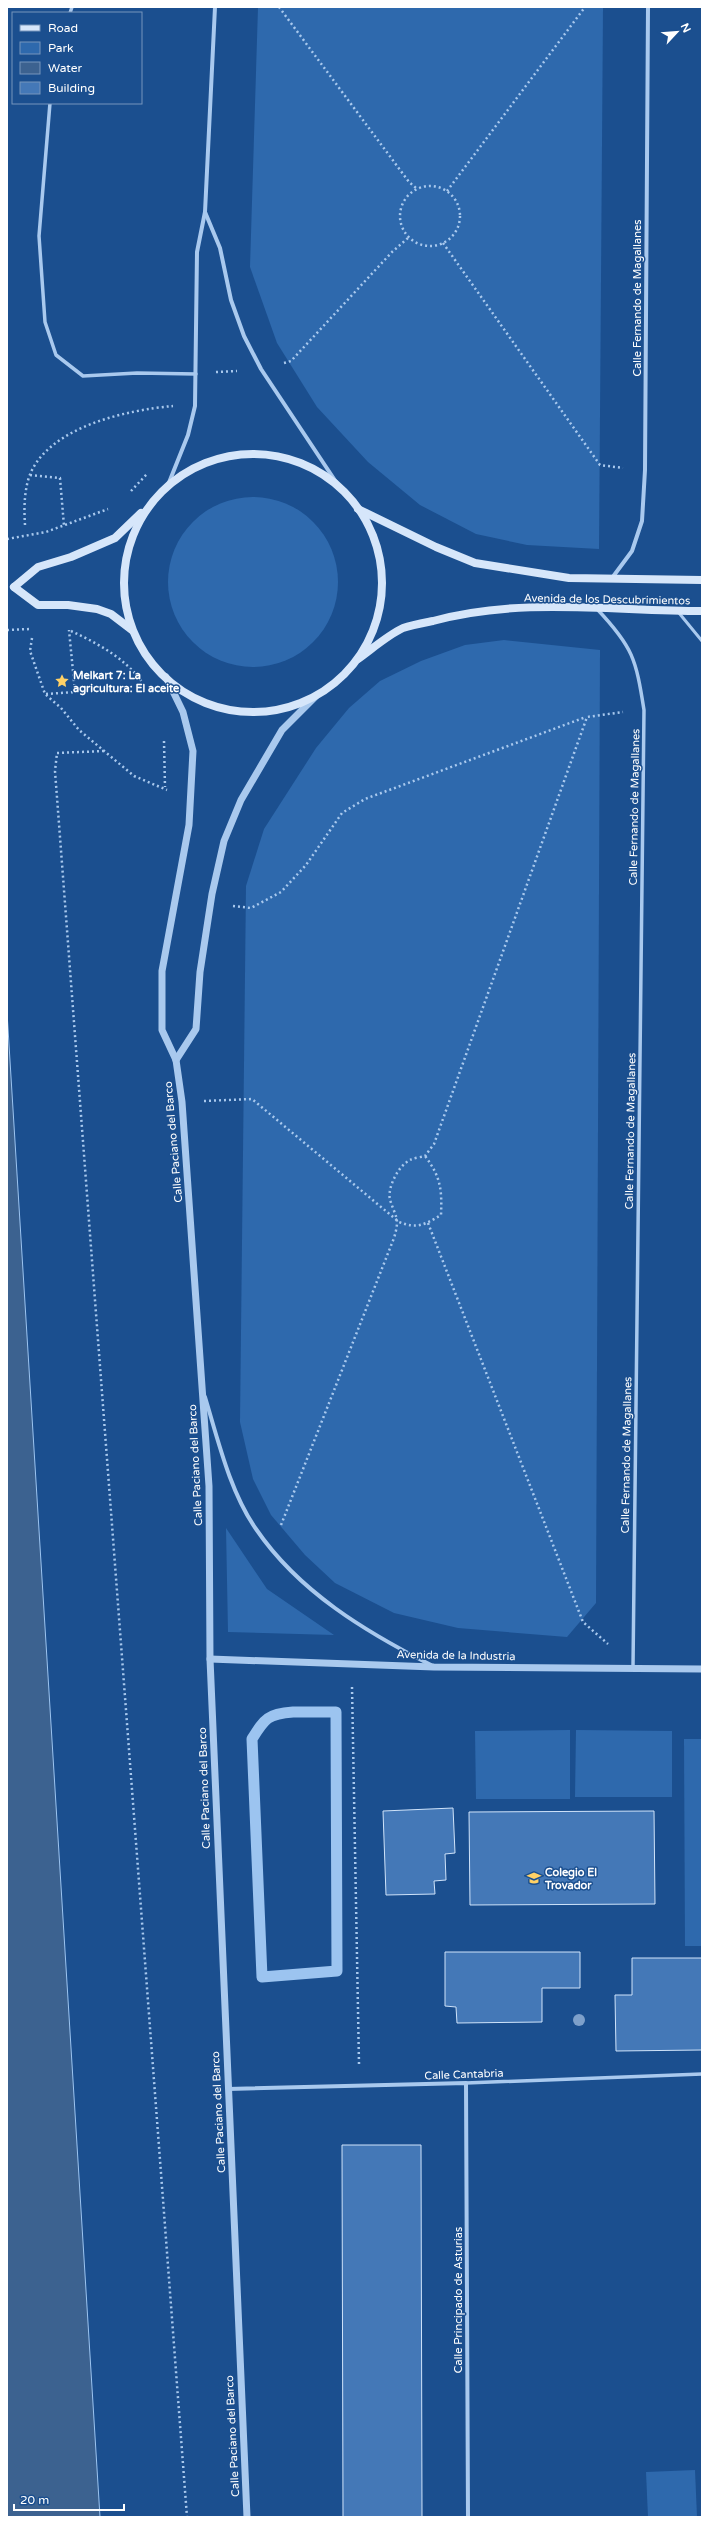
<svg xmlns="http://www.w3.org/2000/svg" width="709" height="2524" font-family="'Varela Round',sans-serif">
  <rect width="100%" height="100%" fill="#1b4f8f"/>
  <g fill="#2e69ad">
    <polygon points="258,7 603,7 599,549 527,545 476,534 420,505 368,462 317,407 277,343 250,267"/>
    <circle cx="253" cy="582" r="85"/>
    <polygon points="504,640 600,650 596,1603 567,1637 458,1628 394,1613 335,1583 305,1555 271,1515 253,1479 240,1422 246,886 264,829 316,748 349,708 380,681 421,661 465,645"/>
    <polygon points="226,1528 267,1589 334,1635 228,1632"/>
    <polygon points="570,1730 570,1799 476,1799 475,1731"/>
    <polygon points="576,1730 672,1731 672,1797 575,1797"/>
    <polygon points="684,1739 702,1739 702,1946 685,1946"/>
    <polygon points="695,2470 697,2517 648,2517 646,2472"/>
  </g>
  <polygon fill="#3c6290" stroke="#9cc4f0" points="7,1012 100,2517 7,2517"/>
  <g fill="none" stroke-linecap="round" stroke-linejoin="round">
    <path stroke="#9cc4f0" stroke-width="11" d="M 293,1712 L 336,1712 L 337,1971 L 262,1977 L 252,1739 C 265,1718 268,1714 293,1712 Z"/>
  </g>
  <g fill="#4478b7" stroke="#cfe3fa">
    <polygon points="453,1808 455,1853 445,1854 446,1880 434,1881 435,1894 386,1895 383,1811"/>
    <polygon points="654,1811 655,1904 470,1905 469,1812"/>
    <polygon points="445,1952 580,1952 580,1988 542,1988 542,2022 457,2023 456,2007 445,2006"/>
    <polygon points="632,1958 702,1958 702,2050 616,2051 615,1995 632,1995"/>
    <polygon points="342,2145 421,2145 422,2517 343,2517"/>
  </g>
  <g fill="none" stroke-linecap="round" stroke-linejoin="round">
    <g stroke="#a9c9ee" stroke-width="2.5" stroke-dasharray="2 3" stroke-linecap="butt">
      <polyline points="279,7 409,182 416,188"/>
      <circle cx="430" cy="216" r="30"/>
      <polyline points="447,191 585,7"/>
      <polyline points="443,243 600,465 623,468"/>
      <polyline points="284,363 291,361 392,252 408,238"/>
      <polyline points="216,372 237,371"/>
      <polyline points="30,475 60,478 64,526"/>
      <polyline points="131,491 147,474"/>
      <path d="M 25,525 C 24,509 24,493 29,477 C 47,427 127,410 173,406"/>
      <polyline points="7,539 46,532 108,509"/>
      <polyline points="7,630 30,629"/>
      <path d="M 71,631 C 97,643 125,658 142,682"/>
      <polyline points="32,638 30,651 45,694 61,708 79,730 134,776 167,790"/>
      <polyline points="46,694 75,692 69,630"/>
      <polyline points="164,741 165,787"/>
      <polyline points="104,751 57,753 55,771 187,2517"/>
      <polyline points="233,906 251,908 281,892 306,865 342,813 365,799 586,717"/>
      <path d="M 204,1101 L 252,1099 L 399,1222 C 417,1229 424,1225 441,1215 C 442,1190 441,1177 425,1156"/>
      <polyline points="428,1223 583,1622 608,1644"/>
      <path d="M 281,1525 L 394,1238 C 400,1218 396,1218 390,1200 C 387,1187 399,1165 410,1160 C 414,1158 421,1157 425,1156 L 434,1144 L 587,717 L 623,712"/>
      <polyline points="352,1687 359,2064"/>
    </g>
    <polyline stroke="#a9c9ee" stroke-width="3" points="679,613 702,641"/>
    <g stroke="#a9c9ee" stroke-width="3.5">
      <polyline points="70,13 72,7"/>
      <polyline points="50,103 39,236 45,322 56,355 83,376 137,373 196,374"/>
      <path d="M 597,609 C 633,647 636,659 644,710 L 633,1667"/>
      <polyline points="466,2083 702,2074"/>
    </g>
    <g stroke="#a9c9ee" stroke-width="4">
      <polyline points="205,212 220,248 231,300 244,336 261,369 340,488"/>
      <polyline points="168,485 188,435 195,406 197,252 205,212 215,7"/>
      <polyline points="612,578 632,551 642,521 645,470 648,7"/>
      <path d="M 205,1397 C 218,1440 230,1492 256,1529 C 299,1592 366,1632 431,1665"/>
      <polyline points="228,2089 466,2083 468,2517"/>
    </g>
    <g stroke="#a9c9ee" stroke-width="7">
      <polyline points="166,677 183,712 193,751 189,825 162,971 162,1030 176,1060 182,1102 209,1486 210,1659 247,2517"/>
      <polyline points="176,1060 196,1029 200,972 212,894 224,841 241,800 282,730 316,696"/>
      <polyline points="210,1659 434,1667 702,1669"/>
    </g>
    <g stroke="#d6e6fa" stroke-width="8">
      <circle cx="253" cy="583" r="129"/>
      <polyline points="358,509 436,547 475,563 569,578 702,580"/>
      <polyline points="14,587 38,567 71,557 115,538 141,513"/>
      <polyline points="14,587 38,605 68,605 97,609 111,614 132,630"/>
      <path d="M 358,659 C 372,649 388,635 403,628 C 412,625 423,623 433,621 C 520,597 612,611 702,611"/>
    </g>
  </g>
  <circle fill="#7ea0ca" cx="579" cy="2020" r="6"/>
  <defs>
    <symbol id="sight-bare" viewBox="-9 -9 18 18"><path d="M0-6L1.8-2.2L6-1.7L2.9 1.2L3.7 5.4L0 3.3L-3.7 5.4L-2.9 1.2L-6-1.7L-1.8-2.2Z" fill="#ffd166" stroke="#1b4f8f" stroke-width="2.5" paint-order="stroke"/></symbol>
    <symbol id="school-bare" viewBox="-9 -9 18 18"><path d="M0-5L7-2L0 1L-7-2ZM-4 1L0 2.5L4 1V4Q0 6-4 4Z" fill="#ffd166" stroke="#1b4f8f" stroke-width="2.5" paint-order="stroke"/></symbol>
  </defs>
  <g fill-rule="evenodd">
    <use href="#sight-bare" x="52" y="671" width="20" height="20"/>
    <use href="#school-bare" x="524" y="1868" width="20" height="20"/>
  </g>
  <g text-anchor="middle" stroke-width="3" stroke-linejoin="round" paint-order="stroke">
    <g font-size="11" fill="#fff" stroke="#1b4f8f">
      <text transform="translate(637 298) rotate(-90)" y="4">Calle Fernando de Magallanes</text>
      <text transform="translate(607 599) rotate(1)" y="4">Avenida de los Descubrimientos</text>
      <text transform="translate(634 807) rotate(-89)" y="4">Calle Fernando de Magallanes</text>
      <text transform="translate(630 1131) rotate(-89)" y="4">Calle Fernando de Magallanes</text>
      <text transform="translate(173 1142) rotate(-95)" y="4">Calle Paciano del Barco</text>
      <text transform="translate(626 1455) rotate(-89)" y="4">Calle Fernando de Magallanes</text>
      <text transform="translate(195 1465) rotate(-93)" y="4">Calle Paciano del Barco</text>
      <text transform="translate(456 1655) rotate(1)" y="4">Avenida de la Industria</text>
      <text transform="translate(204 1788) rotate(-92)" y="4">Calle Paciano del Barco</text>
      <text transform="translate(464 2074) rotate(-2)" y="4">Calle Cantabria</text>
      <text transform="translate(218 2112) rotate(-93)" y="4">Calle Paciano del Barco</text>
      <text transform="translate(458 2300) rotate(-90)" y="4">Calle Principado de Asturias</text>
      <text transform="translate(232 2436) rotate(-93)" y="4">Calle Paciano del Barco</text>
    </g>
    <g font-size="11" font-weight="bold" fill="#fff" stroke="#1b4f8f" text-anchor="start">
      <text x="73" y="679">Melkart 7: La<tspan x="73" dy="13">agricultura: El aceite</tspan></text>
      <text x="545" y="1876">Colegio El<tspan x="545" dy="13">Trovador</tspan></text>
    </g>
  </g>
  <rect width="709" height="2524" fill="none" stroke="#ffffff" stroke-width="16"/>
  <rect x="12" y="12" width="130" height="92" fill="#1b4f8f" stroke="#7695bc"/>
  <rect x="20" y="25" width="20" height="6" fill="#d6e6fa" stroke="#7695bc"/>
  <text x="48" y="32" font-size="12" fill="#ffffff">Road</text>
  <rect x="20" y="42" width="20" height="12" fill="#2e69ad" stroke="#7695bc"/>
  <text x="48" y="52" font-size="12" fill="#ffffff">Park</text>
  <rect x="20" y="62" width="20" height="12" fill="#3c6290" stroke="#7695bc"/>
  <text x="48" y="72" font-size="12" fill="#ffffff">Water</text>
  <rect x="20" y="82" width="20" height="12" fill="#4478b7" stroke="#7695bc"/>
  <text x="48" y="92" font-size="12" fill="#ffffff">Building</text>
  <g transform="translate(677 32) rotate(64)" stroke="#1b4f8f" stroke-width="3" paint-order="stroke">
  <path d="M0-3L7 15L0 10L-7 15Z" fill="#ffffff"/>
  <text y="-6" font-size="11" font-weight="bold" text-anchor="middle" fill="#ffffff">N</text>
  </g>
  <path d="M14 2504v6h110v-6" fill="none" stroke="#ffffff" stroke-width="2"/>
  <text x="20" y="2504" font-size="12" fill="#ffffff" stroke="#1b4f8f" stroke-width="3" paint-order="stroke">20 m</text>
</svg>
